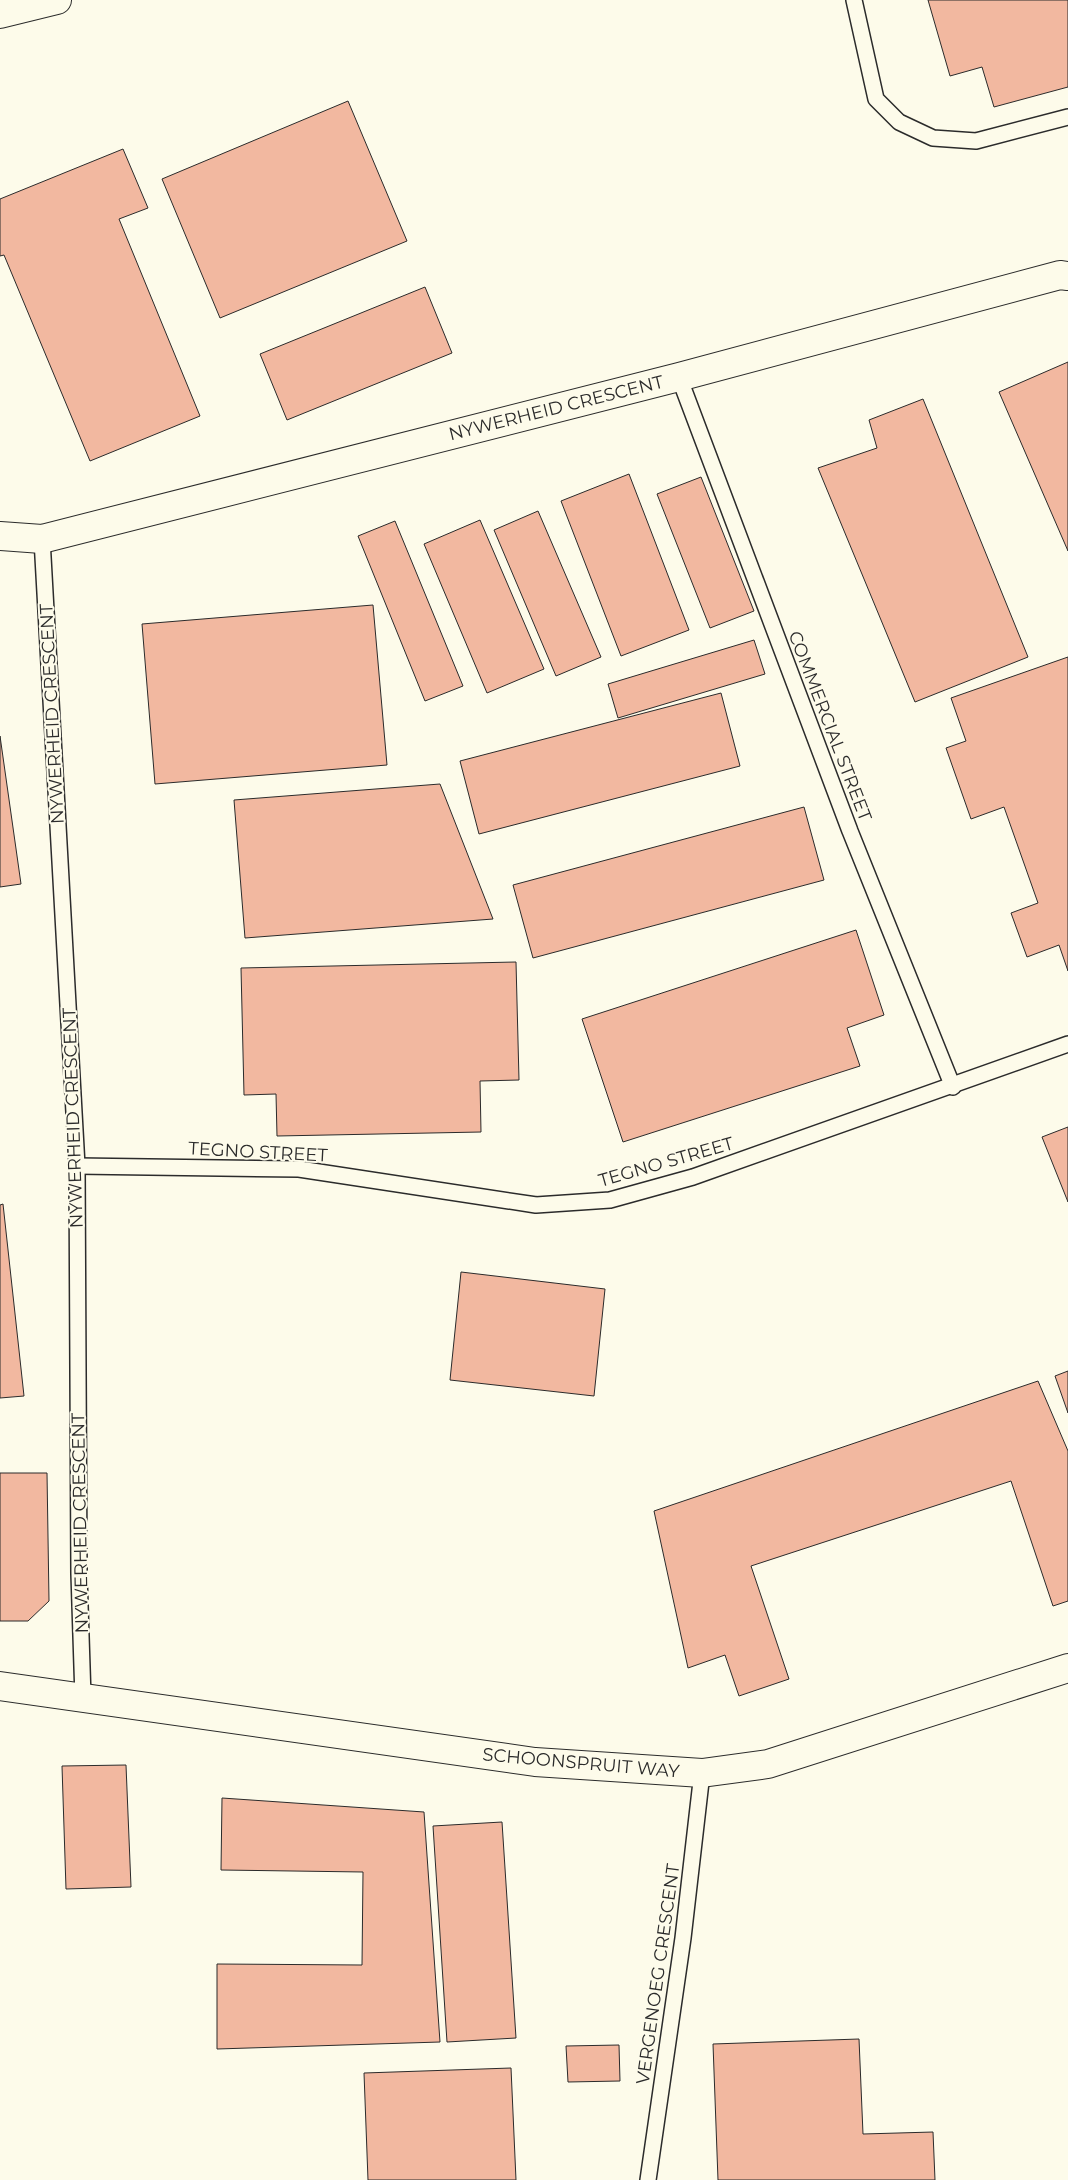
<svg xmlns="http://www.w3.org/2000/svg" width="1068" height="2180" font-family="Montserrat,sans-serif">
  <rect width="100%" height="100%" fill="#fdfbea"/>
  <g fill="#f2b8a0" stroke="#2b2b2b">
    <polygon points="928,0 1068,0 1068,87 994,107 982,67 950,76"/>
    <polygon points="348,101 407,241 220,318 162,179"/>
    <polygon points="123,149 148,208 119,219 200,416 90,461 4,255 0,256 0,199"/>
    <polygon points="425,287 452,353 287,420 260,354"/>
    <polygon points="1068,362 1068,551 999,392"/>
    <polygon points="923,399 1028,657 915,702 818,468 877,448 869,420"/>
    <polygon points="629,474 689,630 621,656 561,501"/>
    <polygon points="701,477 754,611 710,628 657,494"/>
    <polygon points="538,511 601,657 556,676 494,530"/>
    <polygon points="480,520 544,669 487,693 424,544"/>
    <polygon points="395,521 463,686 425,701 358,536"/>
    <polygon points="373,605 387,765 155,784 142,624"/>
    <polygon points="754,640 765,674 618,718 608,684"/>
    <polygon points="1068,657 1068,971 1059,945 1027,957 1011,913 1038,903 1004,807 971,819 946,748 966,741 951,698"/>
    <polygon points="721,693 740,766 479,834 460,761"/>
    <polygon points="0,736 21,884 0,887"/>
    <polygon points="440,784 493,919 245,938 234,800"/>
    <polygon points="804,807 824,880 533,958 513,885"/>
    <polygon points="856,930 884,1015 847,1028 860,1066 623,1142 582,1019"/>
    <polygon points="516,962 519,1080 480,1081 481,1132 277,1136 276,1094 244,1095 241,968"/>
    <polygon points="1068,1127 1068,1202 1042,1137"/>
    <polygon points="3,1204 24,1396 0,1398 0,1205"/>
    <polygon points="461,1272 605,1289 594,1396 450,1380"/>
    <polygon points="1068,1371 1068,1413 1055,1376"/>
    <polygon points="1038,1381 1068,1451 1068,1601 1053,1606 1011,1481 751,1566 789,1679 739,1696 725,1655 688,1668 654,1511"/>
    <polygon points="0,1473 47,1473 49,1601 28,1621 0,1621"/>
    <polygon points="126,1765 131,1887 66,1889 62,1766"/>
    <polygon points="222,1798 424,1812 440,2042 217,2049 217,1964 362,1965 363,1872 221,1870"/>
    <polygon points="502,1822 516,2038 447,2042 433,1826"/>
    <polygon points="859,2039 863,2134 933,2132 935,2180 718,2180 713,2044"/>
    <polygon points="619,2045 620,2081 568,2082 566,2046"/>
    <polygon points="511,2068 516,2180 368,2180 364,2073"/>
  </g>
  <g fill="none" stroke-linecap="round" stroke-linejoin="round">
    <defs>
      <g id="lane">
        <polyline points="854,0 876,99 899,122 933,138 976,141 1068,117"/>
        <polyline points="679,377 850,831 953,1087"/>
        <polyline points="42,539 77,1166 79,1574 83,1698"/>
        <polyline points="77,1166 299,1169 536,1205 610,1200 693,1177 1068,1044"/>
        <polyline points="648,2180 683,1938 702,1773"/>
      </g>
      <g id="street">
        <polyline points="0,536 42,539 679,377 1060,275 1068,276"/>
        <polyline points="0,1686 535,1762 702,1773 768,1764 1068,1668"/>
      </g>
      <polyline id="highway" points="0,14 57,0"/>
    </defs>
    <use href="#lane" stroke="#2b2b2b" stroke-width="18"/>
    <use href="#street" stroke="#2b2b2b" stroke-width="30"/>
    <use href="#highway" stroke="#2b2b2b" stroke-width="30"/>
    <use href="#lane" stroke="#fdfbea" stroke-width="15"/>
    <use href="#street" stroke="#fdfbea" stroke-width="28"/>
    <use href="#highway" stroke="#fdfbea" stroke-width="28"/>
  </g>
  <g text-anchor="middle" stroke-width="4" stroke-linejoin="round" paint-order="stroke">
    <g font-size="18" fill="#2b2b2b" stroke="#fdfbea">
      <text transform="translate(556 408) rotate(-14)" y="6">NYWERHEID CRESCENT</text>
      <text transform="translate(52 714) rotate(-93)" y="6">NYWERHEID CRESCENT</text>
      <text transform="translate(830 726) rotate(69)" y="6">COMMERCIAL STREET</text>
      <text transform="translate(73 1118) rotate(-92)" y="6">NYWERHEID CRESCENT</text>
      <text transform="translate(258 1152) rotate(3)" y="6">TEGNO STREET</text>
      <text transform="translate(666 1162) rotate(-16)" y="6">TEGNO STREET</text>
      <text transform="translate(80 1523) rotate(-91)" y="6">NYWERHEID CRESCENT</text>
      <text transform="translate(581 1763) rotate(5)" y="6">SCHOONSPRUIT WAY</text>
      <text transform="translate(658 1974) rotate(-82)" y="6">VERGENOEG CRESCENT</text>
    </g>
  </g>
</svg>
